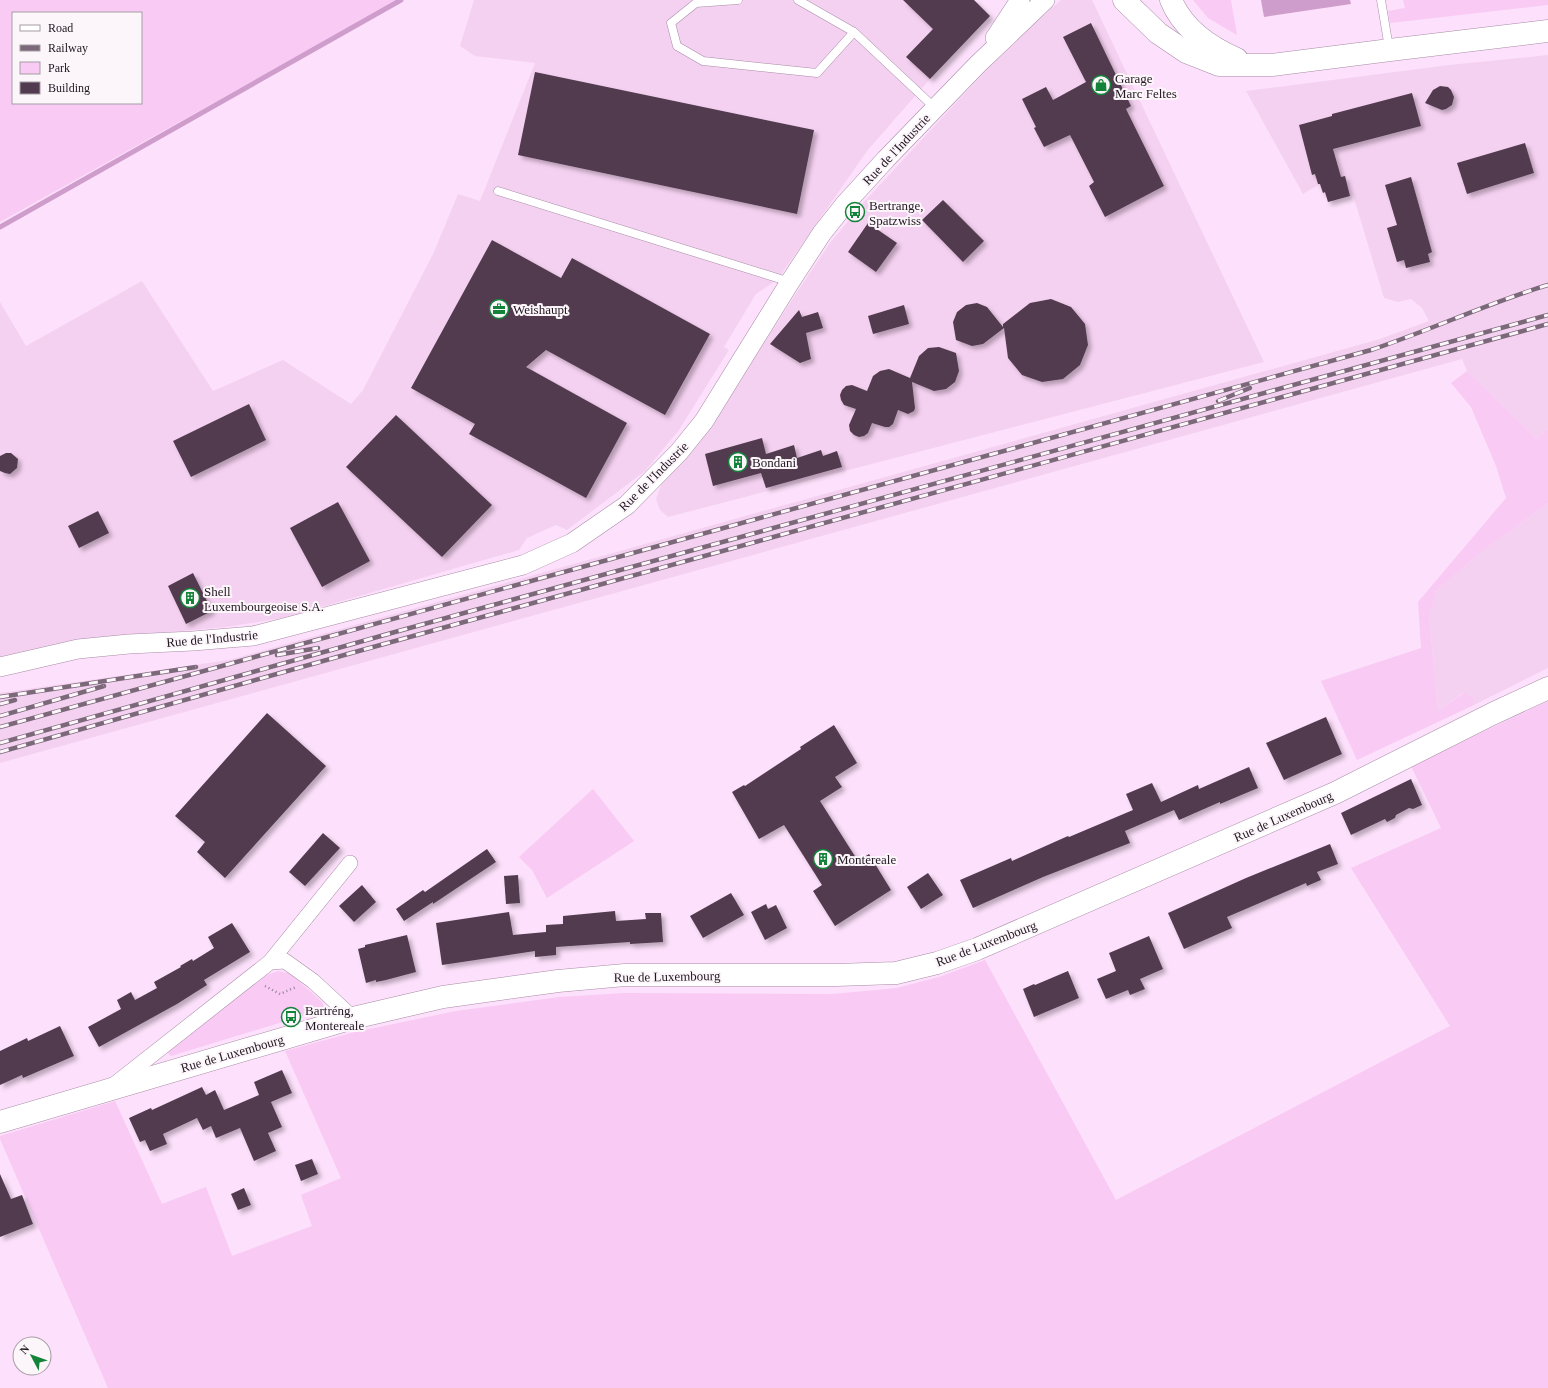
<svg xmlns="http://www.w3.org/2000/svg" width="1548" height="1388" font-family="Georgia,serif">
  <defs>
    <filter id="shadow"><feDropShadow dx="3.5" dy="3.5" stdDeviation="2" flood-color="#0004"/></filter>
  </defs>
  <rect width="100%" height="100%" fill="#fde0fb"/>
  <g fill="#f5d1f1">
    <polygon points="474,0 974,0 990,16 930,79 867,151 778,279 756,294 724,347 729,350 679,430 645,471 567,530 556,525 527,538 519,550 283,618 225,627 78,641 0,659 0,302 26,346 142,281 213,391 283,360 351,404 363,390 434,252 458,194 480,201 535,63 475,56 460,46"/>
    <polygon points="1061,0 1092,0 1264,362 668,517 660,510 656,499 661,485 691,453 710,427 795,295 830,243 864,202 965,93 1010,46"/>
    <polygon points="1548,55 1548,429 1537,439 1467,371 1462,359 0,763 0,693 229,660 1380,339 1429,321 1422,308 1411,299 1398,302 1384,298 1353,195 1328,202 1325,193 1323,193 1320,184 1303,194 1246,91 1449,65"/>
    <polygon points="1548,503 1548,668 1474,705 1473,698 1463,693 1438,711 1429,614 1435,598 1435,592 1475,557"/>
  </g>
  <g fill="#f8caf4" fill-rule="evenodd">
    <path d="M 0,0 L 398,0 L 0,222 ZM 13,13 L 141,13 L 141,103 L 13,103 Z"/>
    <polygon points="1193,0 1231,0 1237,35 1208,18"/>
    <polygon points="1403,0 1548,0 1548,5 1390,23 1388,11 1405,8"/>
    <polygon points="1467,371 1537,439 1548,429 1548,503 1475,557 1435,592 1435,598 1429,614 1438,711 1464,693 1473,698 1474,705 1357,760 1321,681 1421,648 1418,602 1506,498 1496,466 1471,407 1451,383"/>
    <polygon points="1548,701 1548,1388 108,1388 0,1139 0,1136 115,1101 162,1204 206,1187 232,1256 312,1226 301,1195 341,1178 285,1051 355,1032 456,1011 559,997 625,993 833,994 897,988 939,977 985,960 1116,1200 1450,1026 1351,868 1441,828 1411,766"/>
    <polygon points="593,789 634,841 547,898 532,870 519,857"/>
    <polygon points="279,971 291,974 322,1002 324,1007 322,1010 171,1056 168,1053 168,1051 266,975"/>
  </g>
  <polygon fill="#cf9dcb" points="1261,0 1350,0 1351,4 1264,17"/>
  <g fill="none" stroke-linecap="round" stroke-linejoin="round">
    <polyline stroke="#cf9dcb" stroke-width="5" points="0,227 401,0"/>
  </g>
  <g fill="#523b50" filter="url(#shadow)">
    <polygon points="903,0 974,0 990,16 930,79 906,57 933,29"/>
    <polygon points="1091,23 1131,106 1126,109 1164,186 1105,217 1089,186 1094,182 1070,135 1044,147 1034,128 1036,127 1022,99 1046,87 1053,100 1086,82 1063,37"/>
    <polygon points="535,72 814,130 797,214 518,155"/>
    <polygon points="1440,86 1448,87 1451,90 1454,97 1452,105 1446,109 1442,110 1425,103 1433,90"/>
    <polygon points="1412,93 1421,126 1333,149 1341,177 1345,176 1350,196 1328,202 1325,192 1323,193 1320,184 1318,184 1315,174 1312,175 1299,125 1332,116 1332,114"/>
    <polygon points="1525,143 1534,173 1467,194 1457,163"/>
    <polygon points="1411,177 1432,252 1428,254 1430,262 1406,268 1404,260 1397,262 1387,228 1397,225 1385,185"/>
    <polygon points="943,200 984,241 963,262 922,220"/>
    <polygon points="868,223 897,243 876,272 848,252"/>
    <polygon points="492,240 561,278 572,258 710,334 665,415 546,350 526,367 627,423 586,498 469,434 475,424 411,388"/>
    <polygon points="1051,299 1071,307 1085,324 1088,345 1080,365 1063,379 1042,382 1022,375 1008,358 1004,328 983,344 972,346 956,340 953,322 957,312 966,305 977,303 987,307 1003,327 1003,324 1030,303"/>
    <polygon points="904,305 909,324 873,334 868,316"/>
    <polygon points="799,310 802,317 818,312 823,328 806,333 811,359 800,363 770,344"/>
    <polygon points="939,347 956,353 959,371 955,382 946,389 934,391 912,382 915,408 914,411 908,414 898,410 893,424 889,427 885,427 872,423 868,433 864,436 859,437 854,435 850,431 849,425 856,409 844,405 841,400 840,395 842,390 846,386 852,385 867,391 873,376 880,371 889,369 910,378 919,356 928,348"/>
    <polygon points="249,404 266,440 191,477 173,441"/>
    <polygon points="396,415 492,505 442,557 346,467"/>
    <polygon points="762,438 766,454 794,445 797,458 821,450 823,456 837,451 842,467 766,488 761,473 713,486 705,454"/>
    <polygon points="6,453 11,453 18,459 17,468 10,474 5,473 0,471 0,456"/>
    <polygon points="338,502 370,561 322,587 290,528"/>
    <polygon points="98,511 109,533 79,548 68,526"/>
    <polygon points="193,573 212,611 186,624 168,586"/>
    <polygon points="267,713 326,766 225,878 197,852 205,842 175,816"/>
    <polygon points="1326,717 1342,754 1284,780 1266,743"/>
    <polygon points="834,725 857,763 835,777 842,787 820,801 858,861 869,854 891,890 835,926 813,891 822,885 784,825 759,839 732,792 744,785 745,786 801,749 800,747"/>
    <polygon points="1249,767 1258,788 1220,804 1220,802 1179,820 1174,810 1125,831 1130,843 1043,877 973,908 960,880 1011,858 1012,861 1068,836 1069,837 1133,810 1126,794 1152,783 1161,802 1198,785 1199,789"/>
    <polygon points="1411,779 1422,805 1413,809 1409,808 1396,815 1395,818 1387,822 1385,819 1351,835 1341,813"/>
    <polygon points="323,833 340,848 305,886 289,872"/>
    <polygon points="1330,844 1338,864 1317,872 1321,880 1307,886 1306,883 1227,917 1232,928 1184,949 1168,913 1246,878"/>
    <polygon points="487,849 496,862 433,904 433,902 404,921 396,909 423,890 425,892"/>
    <polygon points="928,873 943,895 921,909 907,887"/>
    <polygon points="518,875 520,903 506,904 504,876"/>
    <polygon points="362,885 376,902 354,922 339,906"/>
    <polygon points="731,893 744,915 703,938 690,916"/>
    <polygon points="766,904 768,909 776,905 787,928 765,940 751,912"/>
    <polygon points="615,911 616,921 646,919 645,913 661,913 663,942 630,944 630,942 556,947 556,955 535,957 535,951 442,965 436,923 509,912 513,935 546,932 546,925 563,924 563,916"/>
    <polygon points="232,923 250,952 204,980 207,985 177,1004 99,1047 88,1027 121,1009 117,1000 131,992 135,1000 157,988 154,982 181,967 180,966 192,959 193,961 214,948 208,937"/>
    <polygon points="407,935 416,972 386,980 376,982 376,980 366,983 358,949 365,947 365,945"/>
    <polygon points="1149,936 1163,969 1140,979 1145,989 1130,995 1128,990 1106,999 1097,979 1116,971 1109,953"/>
    <polygon points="1068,971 1079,998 1034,1017 1023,989 1034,984 1035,985"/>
    <polygon points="60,1026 74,1056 23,1078 22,1075 0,1085 0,1051 27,1038 28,1041"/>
    <polygon points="282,1070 292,1093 271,1102 282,1127 268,1133 276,1151 254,1161 240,1128 216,1138 211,1126 203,1130 197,1118 163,1134 167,1144 150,1151 145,1140 140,1142 129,1118 151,1108 152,1110 202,1087 206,1095 215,1090 224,1110 259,1095 254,1082"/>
    <polygon points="312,1159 318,1174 301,1181 295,1165"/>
    <polygon points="0,1174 11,1199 22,1195 33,1224 0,1237"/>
    <polygon points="244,1188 251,1205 238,1210 231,1194"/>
  </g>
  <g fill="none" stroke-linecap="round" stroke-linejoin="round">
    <defs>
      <g id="service">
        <polyline points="738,0 696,3 671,23 677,46 703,61 817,73 854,32"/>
        <polyline points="798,0 854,32 935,108"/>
        <polyline points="1381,0 1389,48"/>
        <polyline points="498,191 790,282"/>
      </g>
      <g id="minor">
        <polyline points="270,962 350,863"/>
        <polyline points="115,1084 270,962 285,961 313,981 353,1018"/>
      </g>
      <g id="tertiary">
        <polyline points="995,38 1020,0"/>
        <polyline points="0,667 78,649 129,644 193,641 253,636 523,565 572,543 627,505 679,452 704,421 790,282 822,233 845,204 886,159 978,64 1045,0"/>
      </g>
      <polyline id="secondary" points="0,1122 353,1018 443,997 558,981 625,975 836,975 896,973 937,963 977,949 1335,793 1492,714 1548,688"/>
      <g id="primary">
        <polyline points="1124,0 1158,33 1186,52 1219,65 1272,65 1390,50 1548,31"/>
        <path d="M 1171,0 C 1183,29 1209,47 1237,59"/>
      </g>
    </defs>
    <use href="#service" stroke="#a78ca5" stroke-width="9"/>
    <use href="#minor" stroke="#a78ca5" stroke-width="16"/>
    <use href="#tertiary" stroke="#a78ca5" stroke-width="20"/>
    <use href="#secondary" stroke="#a78ca5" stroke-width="23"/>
    <use href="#primary" stroke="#a78ca5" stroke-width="23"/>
    <polyline stroke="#948092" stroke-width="2.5" stroke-dasharray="1 3" stroke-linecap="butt" points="265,986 280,994 296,987"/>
    <use href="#service" stroke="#fff" stroke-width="8"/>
    <use href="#minor" stroke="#fff" stroke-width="15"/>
    <use href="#tertiary" stroke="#fff" stroke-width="19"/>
    <use href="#secondary" stroke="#fff" stroke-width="22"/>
    <use href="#primary" stroke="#fff" stroke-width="22"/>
    <defs>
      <g id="rail">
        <polyline points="1218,401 1250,388"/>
        <polyline points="277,655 318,648"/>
        <polyline points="0,697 196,667"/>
        <polyline points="0,704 15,700"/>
        <polyline points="0,716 104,686"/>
        <path d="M 0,727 L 1371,350 C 1431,330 1488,303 1548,285"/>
        <polyline points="0,743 395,632 1548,315"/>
        <polyline points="0,752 355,652 1548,324"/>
      </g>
    </defs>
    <use href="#rail" stroke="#7b697a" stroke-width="4.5"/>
    <use href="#rail" stroke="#fcf6fb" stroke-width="3" stroke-dasharray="9" stroke-linecap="butt"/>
  </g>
  <defs>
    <symbol id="shop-ring" viewBox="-11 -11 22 22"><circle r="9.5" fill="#fcf6fb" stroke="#13833a" stroke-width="1.5"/><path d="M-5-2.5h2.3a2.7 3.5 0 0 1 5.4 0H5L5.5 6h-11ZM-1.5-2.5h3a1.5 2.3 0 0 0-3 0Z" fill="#13833a"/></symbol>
    <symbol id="bus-ring" viewBox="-11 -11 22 22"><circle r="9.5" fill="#fcf6fb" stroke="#13833a" stroke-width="1.5"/><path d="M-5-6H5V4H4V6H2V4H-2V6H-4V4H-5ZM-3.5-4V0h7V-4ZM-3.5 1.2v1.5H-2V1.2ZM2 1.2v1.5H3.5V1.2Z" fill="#13833a"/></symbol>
    <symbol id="office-ring" viewBox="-11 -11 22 22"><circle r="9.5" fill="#fcf6fb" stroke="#13833a" stroke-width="1.5"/><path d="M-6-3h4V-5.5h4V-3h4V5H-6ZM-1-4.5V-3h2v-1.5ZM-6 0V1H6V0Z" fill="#13833a"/></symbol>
    <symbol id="building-ring" viewBox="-11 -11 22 22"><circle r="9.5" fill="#fcf6fb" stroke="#13833a" stroke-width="1.5"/><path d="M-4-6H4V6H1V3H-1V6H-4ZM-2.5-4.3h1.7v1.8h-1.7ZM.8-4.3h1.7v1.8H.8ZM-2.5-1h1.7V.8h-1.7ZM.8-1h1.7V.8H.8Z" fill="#13833a"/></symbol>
  </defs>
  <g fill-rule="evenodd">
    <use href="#shop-ring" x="1090" y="74" width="22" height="22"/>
    <use href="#bus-ring" x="844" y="201" width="22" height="22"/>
    <use href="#office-ring" x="488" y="298" width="22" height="22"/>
    <use href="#building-ring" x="727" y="451" width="22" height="22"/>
    <use href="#building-ring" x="179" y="587" width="22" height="22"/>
    <use href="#building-ring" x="812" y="848" width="22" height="22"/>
    <use href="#bus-ring" x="280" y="1006" width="22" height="22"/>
  </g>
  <g text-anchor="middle" stroke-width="4" stroke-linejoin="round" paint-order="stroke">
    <g font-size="13" fill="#211720" stroke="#fcf6fb" text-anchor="start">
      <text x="1115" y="83">Garage<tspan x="1115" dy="15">Marc Feltes</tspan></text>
      <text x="869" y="210">Bertrange,<tspan x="869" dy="15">Spatzwiss</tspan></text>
      <text x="513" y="314">Weishaupt</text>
      <text x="752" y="467">Bondani</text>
      <text x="204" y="596">Shell<tspan x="204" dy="15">Luxembourgeoise S.A.</tspan></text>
      <text x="837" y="864">Montereale</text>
      <text x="305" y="1015">Bartréng,<tspan x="305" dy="15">Montereale</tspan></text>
    </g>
    <g font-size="13" fill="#211720" stroke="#fcf6fb">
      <text transform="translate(896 149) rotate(-47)" y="5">Rue de l'Industrie</text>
      <text transform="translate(653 476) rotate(-45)" y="5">Rue de l'Industrie</text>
      <text transform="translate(212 638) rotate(-5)" y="5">Rue de l'Industrie</text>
      <text transform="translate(1283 816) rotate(-24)" y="5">Rue de Luxembourg</text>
      <text transform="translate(986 943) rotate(-21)" y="5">Rue de Luxembourg</text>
      <text transform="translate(667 976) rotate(-1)" y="5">Rue de Luxembourg</text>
      <text transform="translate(232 1053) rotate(-16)" y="5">Rue de Luxembourg</text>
    </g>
  </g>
  <rect x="12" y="12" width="130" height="92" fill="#fcf6fb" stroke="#a49da3"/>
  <rect x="20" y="25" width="20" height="6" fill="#ffffff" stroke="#a49da3"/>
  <text x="48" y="32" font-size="12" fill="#211720">Road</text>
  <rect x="20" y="45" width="20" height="6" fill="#7b697a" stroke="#a49da3"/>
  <text x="48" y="52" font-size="12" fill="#211720">Railway</text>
  <rect x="20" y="62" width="20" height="12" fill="#f8caf4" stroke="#a49da3"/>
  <text x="48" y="72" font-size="12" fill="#211720">Park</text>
  <rect x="20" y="82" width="20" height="12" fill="#523b50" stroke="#a49da3"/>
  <text x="48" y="92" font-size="12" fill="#211720">Building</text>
  <g transform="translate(32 1356) rotate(311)"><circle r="19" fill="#fcf6fb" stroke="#a49da3"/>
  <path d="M0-3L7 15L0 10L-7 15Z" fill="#13833a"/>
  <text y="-6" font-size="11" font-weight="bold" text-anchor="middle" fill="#211720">N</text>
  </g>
</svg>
